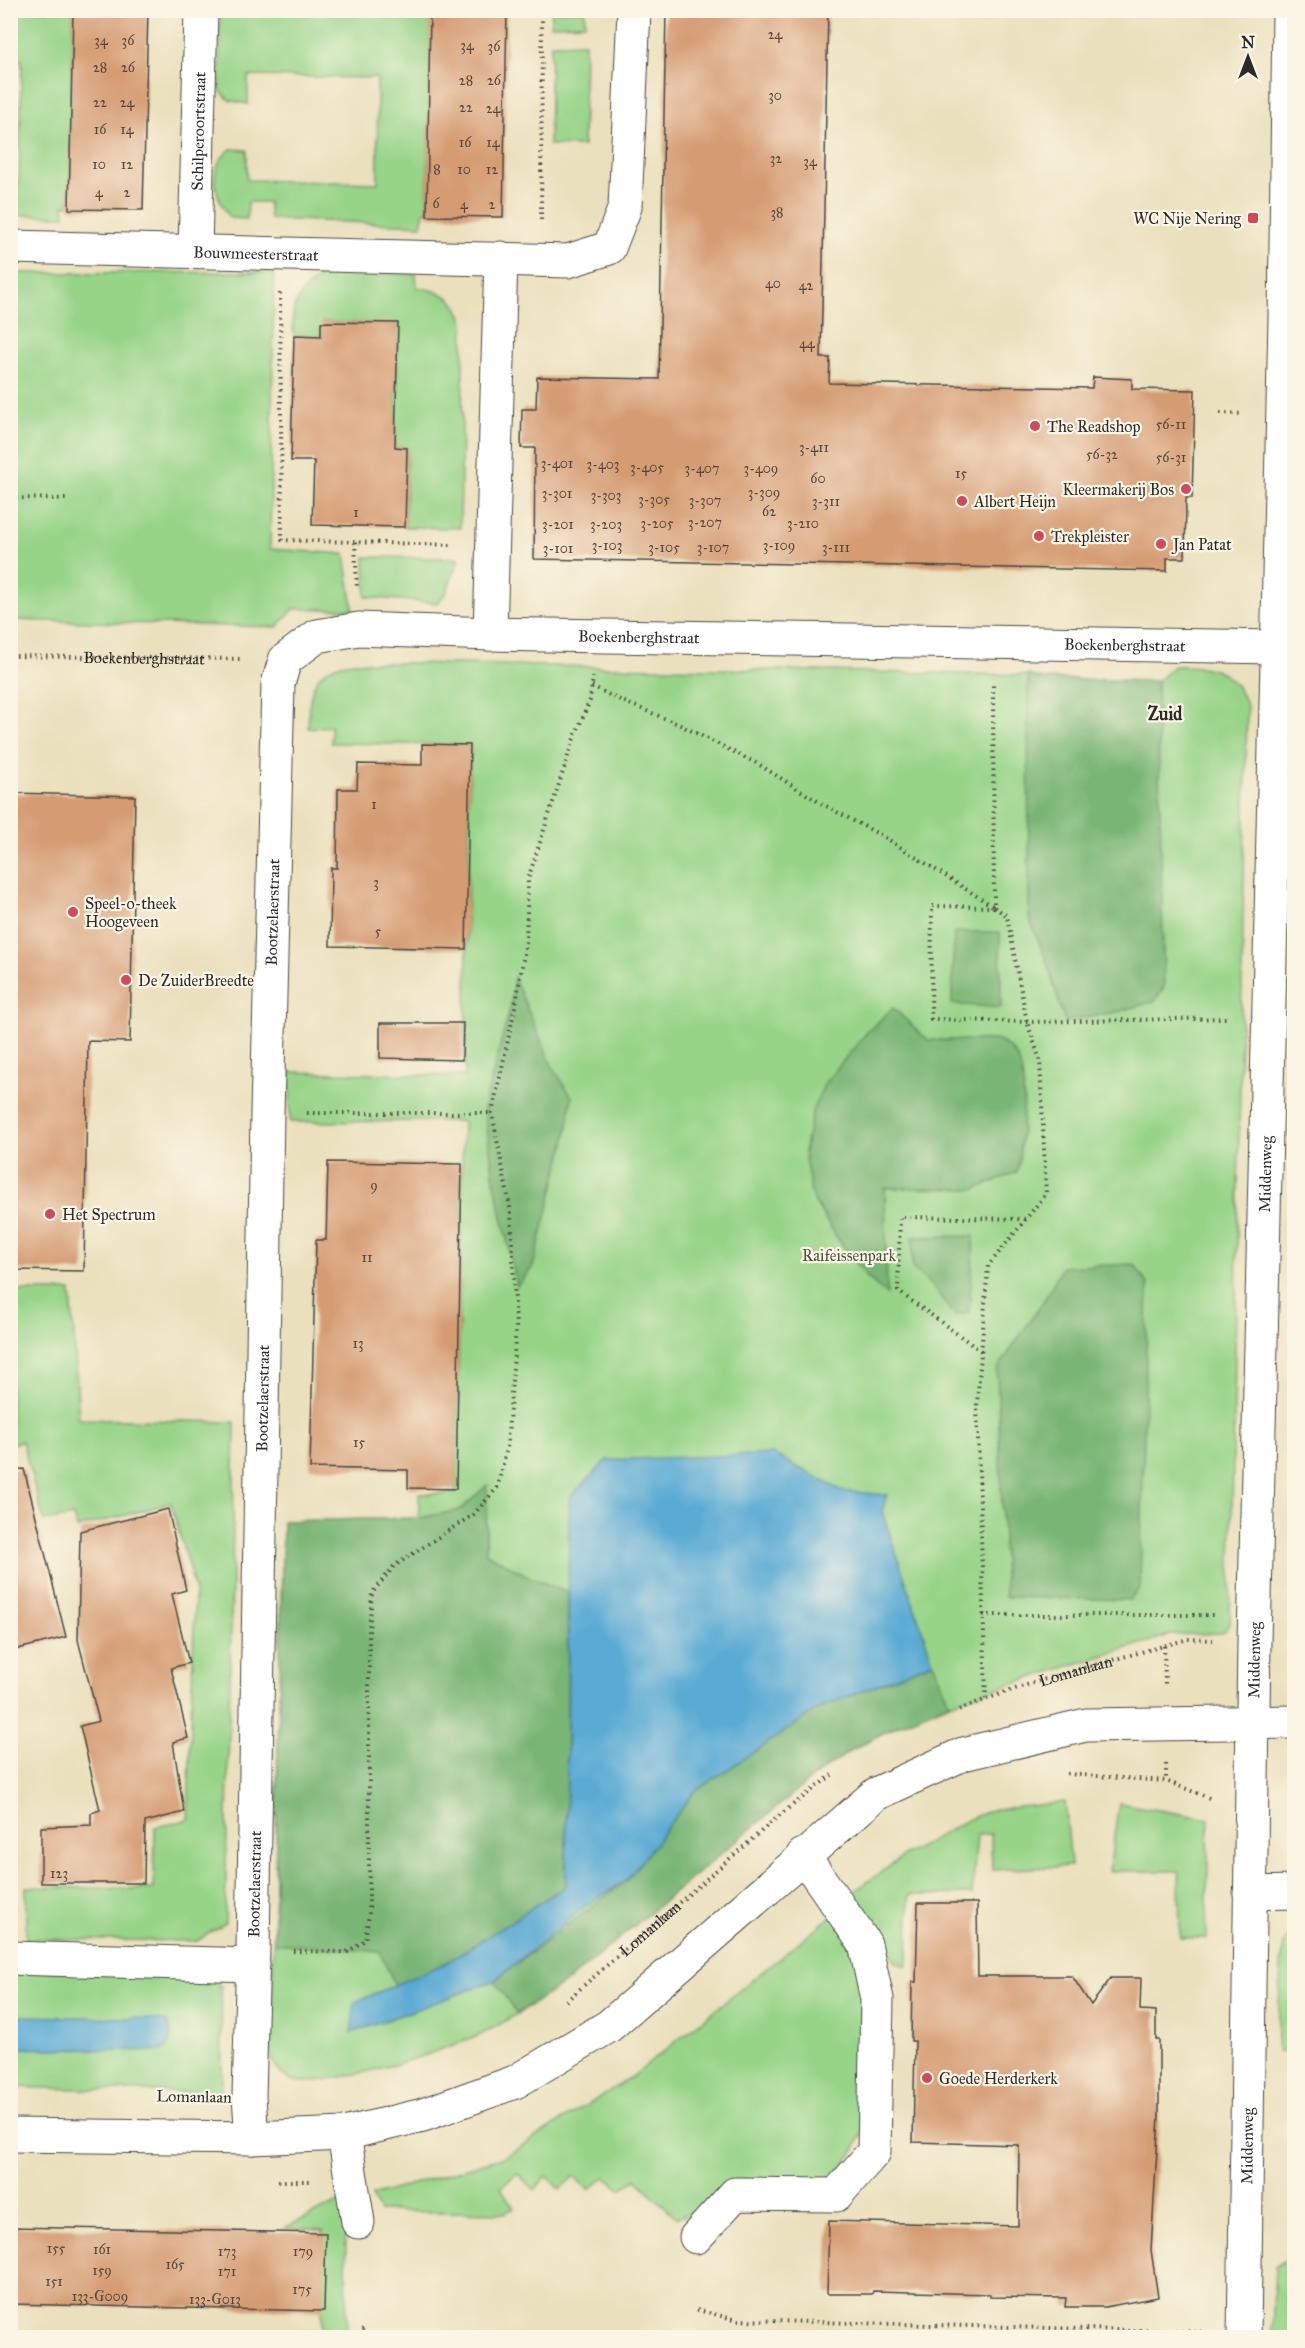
<svg xmlns="http://www.w3.org/2000/svg" width="1305" height="2348" font-family="'IM FELL Great Primer',serif">
  <rect width="100%" height="100%" fill="#fcf5e5"/>
  <filter id="ink" filterUnits="userSpaceOnUse"><feTurbulence type="fractalNoise" baseFrequency=".0167" numOctaves="2"/><feDisplacementMap in="SourceGraphic" scale="12" xChannelSelector="R" yChannelSelector="G"/><feConvolveMatrix kernelMatrix="1 2 1 2 8 2 1 2 1" color-interpolation-filters="sRGB"/></filter>
  <filter id="wash" filterUnits="userSpaceOnUse"><feTurbulence type="fractalNoise" baseFrequency=".008" numOctaves="4" result="noise"/><feDisplacementMap in="SourceGraphic" scale="24" xChannelSelector="R" yChannelSelector="G"/><feGaussianBlur stdDeviation="1.35" result="paint"/><feColorMatrix in="noise" values="0 0 0 0 0 0 0 0 0 0 0 0 0 0 0 0 0 1.4 0 .05"/><feComposite in="paint" operator="in"/></filter>
  <g filter="url(#wash)">
    <rect width="100%" height="100%" fill="#eae0bd"/>
    <g fill="#97d488" stroke="#61805a" stroke-width="1.5">
      <polygon points="11,10 73,11 69,205 64,205 65,216 11,215 11,183 19,183 22,60 11,59"/>
      <path d="M 220,11 L 431,11 L 427,211 L 424,212 L 421,225 L 270,219 L 268,202 L 248,202 L 247,219 L 230,218 C 214,195 206,168 231,149 L 247,150 L 247,180 L 378,183 L 377,78 L 248,76 L 248,104 L 229,100 L 220,90 Z"/>
      <polygon points="552,11 585,11 585,24 551,25"/>
      <polygon points="585,43 583,146 549,145 551,44"/>
      <path d="M 326,271 L 416,274 L 417,287 C 444,293 455,295 464,323 L 460,528 L 405,527 L 407,448 L 395,447 L 398,324 L 322,322 L 321,336 L 294,335 C 288,302 302,290 326,271 Z"/>
      <polygon points="274,272 270,549 345,554 353,609 294,609 277,627 11,620 11,273"/>
      <polygon points="365,557 459,558 446,593 437,603 366,597"/>
      <path d="M 353,662 L 1028,675 L 1043,679 L 1157,681 L 1174,666 C 1211,665 1234,669 1247,707 L 1230,1623 L 1223,1633 L 1170,1635 L 949,1703 L 896,1726 L 855,1748 L 813,1777 C 759,1822 704,1868 649,1913 C 597,1957 545,2001 484,2033 C 474,2039 462,2042 450,2046 C 415,2060 379,2070 341,2077 C 311,2082 281,2092 271,2054 L 283,1521 L 419,1518 L 419,1494 L 456,1493 L 463,1121 L 290,1122 L 290,1072 L 465,1076 L 470,745 L 331,743 L 331,726 L 308,728 C 310,691 310,667 353,662 Z"/>
      <polygon points="11,1291 71,1291 79,1419 235,1422 225,1923 197,1941 26,1939 26,1887 154,1889 155,1827 188,1820 195,1590 171,1503 77,1528 73,1516 44,1521 22,1441 11,1444"/>
      <polygon points="1065,1802 1071,1866 992,1870 991,1834 977,1835 972,1894 909,1895 908,1966 895,1962 852,1893 904,1856 965,1821 991,1810"/>
      <polygon points="1119,1803 1209,1819 1206,1938 1180,1938 1179,1871 1109,1871"/>
      <polygon points="834,1914 860,1955 864,2130 851,2156 832,2179 714,2199 696,2211 677,2218 636,2180 620,2189 605,2177 589,2190 574,2176 560,2189 547,2176 534,2190 517,2173 501,2188 514,2208 505,2213 379,2211 372,2196 504,2157 632,2077"/>
      <polygon points="1294,1927 1294,2051 1277,2051 1281,1965 1284,1944"/>
      <polygon points="11,1970 202,1975 221,1986 222,2086 219,2093 11,2087"/>
      <polygon points="345,2199 347,2337 322,2337 323,2230 284,2228"/>
      <polygon points="1291,2223 1294,2223 1294,2337 1272,2337 1275,2267 1290,2257"/>
    </g>
    <g fill="#79b674" stroke="#527050" stroke-width="1.5">
      <polygon points="1028,675 1043,679 1157,681 1164,987 1155,1001 1121,1011 1065,1022 1045,957 1029,917"/>
      <polygon points="954,932 1000,932 1001,1008 952,1004"/>
      <polygon points="514,978 553,1068 572,1097 566,1139 533,1267 517,1286 494,1179 484,1107 511,1005"/>
      <path d="M 893,1008 L 928,1040 L 997,1040 C 1005,1044 1014,1050 1018,1059 C 1029,1087 1021,1133 1019,1163 L 1017,1172 L 975,1189 L 885,1188 L 887,1295 L 867,1277 L 837,1238 L 812,1197 L 804,1152 L 813,1109 L 825,1083 L 868,1031 Z"/>
      <polygon points="974,1236 969,1313 955,1315 928,1281 912,1268 913,1237"/>
      <polygon points="1134,1264 1148,1284 1140,1588 1130,1600 1005,1597 997,1370 1046,1297 1062,1267"/>
      <polygon points="487,1485 486,1553 528,1576 568,1593 566,1886 481,1948 395,1985 380,1952 274,1943 283,1521 419,1518 460,1510"/>
      <polygon points="933,1662 949,1703 896,1726 855,1748 813,1777 568,1981 517,2014 494,1981 627,1880 694,1792 820,1708"/>
    </g>
    <g fill="#5aaad4" stroke="#426a80" stroke-width="1.5">
      <polygon points="773,1454 842,1491 887,1495 882,1511 933,1662 820,1708 694,1792 627,1880 588,1904 494,1981 351,2033 355,2002 448,1962 566,1886 569,1498 607,1460"/>
      <polygon points="11,2016 137,2018 168,2022 171,2034 169,2045 162,2051 11,2048"/>
    </g>
    <g id="blocks">
      <g fill="#d59c73">
        <polygon points="73,10 148,10 143,210 69,209"/>
        <polygon points="430,10 507,10 503,217 427,216"/>
        <polygon points="666,10 828,10 821,358 830,358 829,383 1092,388 1093,377 1132,379 1132,389 1195,390 1192,498 1186,498 1185,558 1167,558 1167,571 534,559 535,448 521,448 522,409 536,409 537,377 659,379"/>
        <polygon points="321,322 398,323 395,447 407,448 405,527 312,525 314,461 291,461 294,335 321,336"/>
        <polygon points="422,744 470,745 466,949 330,946 331,868 337,868 338,789 357,789 358,764 422,765"/>
        <polygon points="10,793 135,796 130,1042 88,1041 84,1271 10,1270"/>
        <polygon points="380,1023 463,1023 462,1060 380,1058"/>
        <polygon points="328,1162 462,1164 456,1489 408,1488 408,1470 310,1468 316,1240 326,1240"/>
        <polygon points="24,1469 66,1637 10,1651 10,1470"/>
        <polygon points="168,1509 186,1590 172,1594 189,1663 171,1668 188,1738 173,1742 184,1812 145,1822 144,1883 41,1883 41,1827 91,1825 91,1813 100,1810 80,1726 99,1721 78,1640 80,1531"/>
        <polygon points="918,1903 977,1903 978,1976 1072,1976 1091,2005 1111,1978 1141,1978 1140,2010 1156,2011 1156,2040 1159,2040 1159,2116 1151,2250 1158,2297 1105,2307 1065,2307 1066,2298 990,2297 990,2294 873,2291 872,2294 827,2294 829,2221 1018,2226 1019,2145 913,2142 915,2041 911,2041 912,1982 916,1982"/>
        <polygon points="10,2227 326,2233 324,2311 10,2304"/>
      </g>
    </g>
  </g>
  <g filter="url(#ink)">
    <use href="#blocks" fill-opacity="0" stroke="#484641" stroke-width="1.5"/>
    <g fill="none" stroke-linecap="round" stroke-linejoin="round">
      <defs>
        <g id="minor">
          <path id="s4" d="M 10,247 L 568,261 L 609,248 L 625,207 L 634,10"/>
          <path id="s5" d="M 195,251 L 201,10"/>
          <polyline points="490,634 501,258"/>
          <polyline points="1250,1893 1294,1892"/>
          <polyline points="10,1958 253,1965"/>
          <polyline points="344,2134 358,2222"/>
          <path id="s6" d="M 252,2138 L 249,2097 L 253,1949 L 267,1113 L 278,684 L 285,660 L 317,636 L 359,629 L 490,634 L 1276,647"/>
          <polyline points="696,2237 735,2194 836,2195 874,2152 877,1999 865,1944 803,1855"/>
          <path id="s7" d="M 1244,2338 L 1254,1642 L 1285,319 L 1289,10"/>
        </g>
        <polyline id="tertiary" points="10,2135 252,2138 344,2134 423,2115 515,2082 609,2026 876,1794 963,1754 1086,1725 1294,1722"/>
      </defs>
      <use href="#minor" stroke="#484641" stroke-width="35"/>
      <use href="#tertiary" stroke="#484641" stroke-width="35"/>
      <g stroke="#484641" stroke-width="4" stroke-dasharray="1.5 4.5" stroke-linecap="butt">
        <polyline points="541,220 542,10"/>
        <polyline points="280,293 282,540 452,545"/>
        <polyline points="1220,413 1243,414"/>
        <polyline points="10,498 70,499"/>
        <polyline points="355,542 357,589"/>
        <path id="s1" d="M 10,656 L 242,659"/>
        <polyline points="592,686 615,698 676,723 758,764 822,804 886,838 994,907"/>
        <polyline points="994,907 932,906 931,1019 1027,1022 1228,1018"/>
        <polyline points="307,1113 491,1113"/>
        <polyline points="981,1351 898,1291 900,1217 1025,1219"/>
        <polyline points="983,1615 1214,1615"/>
        <polyline points="1164,1646 1165,1685"/>
        <polyline points="986,1699 977,1405 988,1266 1046,1194 1040,1060 1027,1022 1007,916 994,907 993,682"/>
        <path id="s2" d="M 959,1710 C 1032,1679 1112,1661 1188,1639 L 1213,1640"/>
        <polyline points="1166,1764 1166,1781"/>
        <polyline points="1067,1774 1166,1781 1212,1799"/>
        <polyline points="293,1951 347,1952 365,1940 369,1915 369,1633 372,1593 394,1566 474,1514 497,1488 507,1448 516,1327 511,1212 492,1113 516,1003 526,942 528,879 573,741 590,700 593,677"/>
        <path id="s3" d="M 566,2001 L 781,1814 L 832,1775"/>
        <polyline points="278,2181 310,2181"/>
        <polyline points="697,2310 738,2320 1205,2332"/>
        <polyline points="353,2338 363,2329"/>
      </g>
      <use href="#minor" stroke="#fff" stroke-width="33"/>
      <use href="#tertiary" stroke="#fff" stroke-width="33"/>
    </g>
  </g>
  <g fill="#d1495b" stroke="#fcf5e5" stroke-width="2">
    <rect x="1247" y="212" width="12" height="12" rx="3"/>
    <circle cx="1035" cy="426" r="6"/>
    <circle cx="1186" cy="489" r="6"/>
    <circle cx="962" cy="501" r="6"/>
    <circle cx="1039" cy="536" r="6"/>
    <circle cx="1161" cy="544" r="6"/>
    <circle cx="73" cy="912" r="6"/>
    <circle cx="126" cy="980" r="6"/>
    <circle cx="50" cy="1214" r="6"/>
    <circle cx="927" cy="2078" r="6"/>
  </g>
  <g text-anchor="middle" stroke-width="4.5" stroke-linejoin="round" paint-order="stroke">
    <g font-size="14" fill="#56473d">
      <text x="775" y="39">24</text>
      <text x="101" y="45">34</text>
      <text x="128" y="45">36</text>
      <text x="467" y="50">34</text>
      <text x="494" y="51">36</text>
      <text x="100" y="72">28</text>
      <text x="128" y="72">26</text>
      <text x="466" y="85">28</text>
      <text x="494" y="85">26</text>
      <text x="775" y="100">30</text>
      <text x="100" y="107">22</text>
      <text x="127" y="107">24</text>
      <text x="466" y="112">22</text>
      <text x="493" y="113">24</text>
      <text x="100" y="134">16</text>
      <text x="127" y="134">14</text>
      <text x="465" y="147">16</text>
      <text x="493" y="147">14</text>
      <text x="776" y="163">32</text>
      <text x="810" y="166">34</text>
      <text x="99" y="169">10</text>
      <text x="127" y="169">12</text>
      <text x="437" y="174">8</text>
      <text x="464" y="174">10</text>
      <text x="492" y="174">12</text>
      <text x="99" y="197">4</text>
      <text x="127" y="197">2</text>
      <text x="436" y="208">6</text>
      <text x="464" y="209">4</text>
      <text x="492" y="209">2</text>
      <text x="777" y="217">38</text>
      <text x="773" y="288">40</text>
      <text x="806" y="290">42</text>
      <text x="807" y="348">44</text>
      <text x="1171" y="429">56-11</text>
      <text x="814" y="452">3-411</text>
      <text x="1102" y="459">56-32</text>
      <text x="1171" y="462">56-31</text>
      <text x="557" y="468">3-401</text>
      <text x="603" y="469">3-403</text>
      <text x="647" y="472">3-405</text>
      <text x="702" y="473">3-407</text>
      <text x="761" y="473">3-409</text>
      <text x="961" y="478">15</text>
      <text x="818" y="483">60</text>
      <text x="764" y="497">3-309</text>
      <text x="557" y="498">3-301</text>
      <text x="606" y="500">3-303</text>
      <text x="654" y="504">3-305</text>
      <text x="705" y="505">3-307</text>
      <text x="826" y="506">3-311</text>
      <text x="769" y="516">62</text>
      <text x="356" y="517">1</text>
      <text x="705" y="527">3-207</text>
      <text x="657" y="528">3-205</text>
      <text x="803" y="528">3-210</text>
      <text x="558" y="529">3-201</text>
      <text x="606" y="529">3-203</text>
      <text x="607" y="550">3-103</text>
      <text x="779" y="550">3-109</text>
      <text x="664" y="552">3-105</text>
      <text x="713" y="552">3-107</text>
      <text x="836" y="552">3-111</text>
      <text x="558" y="553">3-101</text>
      <text x="374" y="809">1</text>
      <text x="376" y="887">3</text>
      <text x="378" y="936">5</text>
      <text x="374" y="1190">9</text>
      <text x="367" y="1262">11</text>
      <text x="358" y="1348">13</text>
      <text x="359" y="1447">15</text>
      <text x="59" y="1878">123</text>
      <text x="56" y="2253">155</text>
      <text x="102" y="2254">161</text>
      <text x="227" y="2256">173</text>
      <text x="303" y="2256">179</text>
      <text x="175" y="2269">165</text>
      <text x="102" y="2275">159</text>
      <text x="227" y="2276">171</text>
      <text x="54" y="2286">151</text>
      <text x="302" y="2294">175</text>
      <text x="100" y="2301">133-G009</text>
      <text x="215" y="2304">133-G013</text>
    </g>
    <g font-size="16" fill="#2b2b2b" stroke="#fcf5e5">
      <text dy="6" stroke="none"><textPath href="#s5" startOffset="120">Schilperoortstraat</textPath></text>
      <text dy="6" stroke="none"><textPath href="#s4" startOffset="246">Bouwmeesterstraat</textPath></text>
      <text dy="6" stroke="none"><textPath href="#s6" startOffset="1842">Boekenberghstraat</textPath></text>
      <text dy="6" stroke="none"><textPath href="#s6" startOffset="2328">Boekenberghstraat</textPath></text>
      <text dy="6" stroke="none"><textPath href="#s1" startOffset="134">Boekenberghstraat</textPath></text>
      <text dy="6" stroke="none"><textPath href="#s6" startOffset="1226">Bootzelaerstraat</textPath></text>
      <text dy="6" stroke="none"><textPath href="#s7" startOffset="1164">Middenweg</textPath></text>
      <text dy="6" stroke="none"><textPath href="#s6" startOffset="740">Bootzelaerstraat</textPath></text>
      <text dy="6" stroke="none"><textPath href="#s7" startOffset="678">Middenweg</textPath></text>
      <text dy="6" stroke="none"><textPath href="#s2" startOffset="123">Lomanlaan</textPath></text>
      <text dy="6" stroke="none"><textPath href="#s6" startOffset="254">Bootzelaerstraat</textPath></text>
      <text dy="6" stroke="none"><textPath href="#s3" startOffset="111">Lomanlaan</textPath></text>
      <text transform="translate(194 2096) rotate(1)" y="6">Lomanlaan</text>
      <text dy="6" stroke="none"><textPath href="#s7" startOffset="192">Middenweg</textPath></text>
    </g>
    <g font-size="16" fill="#2b2b2b" stroke="#fcf5e5" text-anchor="start">
      <text x="1241" y="224" text-anchor="end">WC Nije Nering</text>
      <text x="1047" y="432">The Readshop</text>
      <text x="1174" y="495" text-anchor="end">Kleermakerij Bos</text>
      <text x="974" y="507">Albert Heijn</text>
      <text x="1051" y="542">Trekpleister</text>
      <text x="1173" y="550">Jan Patat</text>
      <text x="85" y="909">Speel-o-theek<tspan x="85" dy="18">Hoogeveen</tspan></text>
      <text x="138" y="986">De ZuiderBreedte</text>
      <text x="62" y="1220">Het Spectrum</text>
      <text x="939" y="2084">Goede Herderkerk</text>
    </g>
    <g font-size="16" fill="#465542" stroke="#fcf5e5">
      <text x="849" y="1261">Raifeissenpark</text>
    </g>
    <g font-size="18" font-weight="bold" fill="#2b2b2b" stroke="#fcf5e5">
      <text x="1165" y="720">Zuid</text>
    </g>
  </g>
  <rect width="1305" height="2348" fill="none" stroke="#fcf5e5" stroke-width="36"/>
  <g transform="translate(1248 57)" stroke="#fcf5e5" stroke-width="4.5" paint-order="stroke">
  <path d="M0-4.5L10 22L0 15L-10 22Z" fill="#2b2b2b"/>
  <text y="-9" font-size="16" font-weight="bold" text-anchor="middle" fill="#2b2b2b">N</text>
  </g>
</svg>
